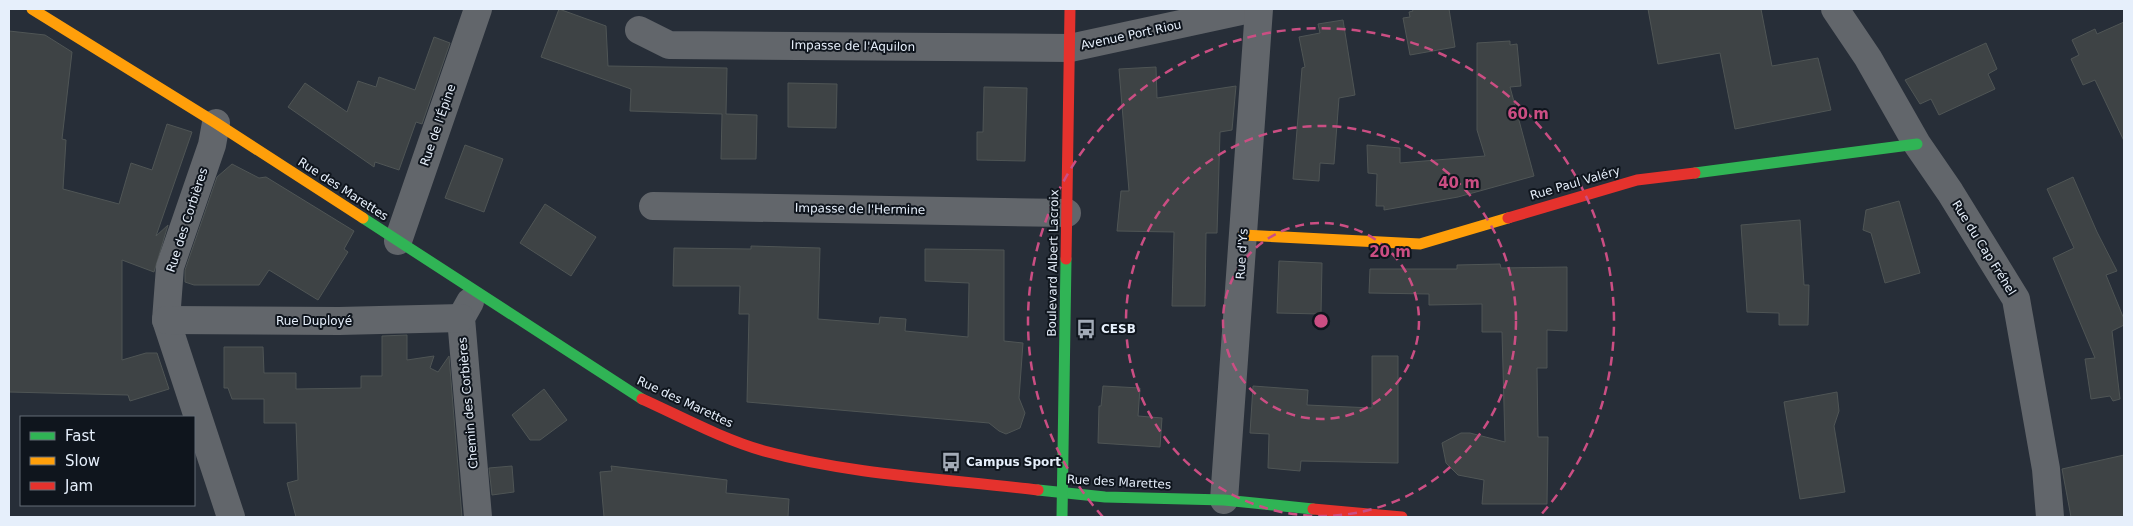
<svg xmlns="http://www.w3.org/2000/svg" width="2133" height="526" font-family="'DejaVu Sans',sans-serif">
  <rect width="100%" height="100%" fill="#272e38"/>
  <g fill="#3e4345" stroke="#4f5555">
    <polygon points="559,9 606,26 608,66 727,68 726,114 757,115 756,159 721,159 722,114 630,111 631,89 541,57"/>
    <polygon points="1412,9 1449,9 1455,47 1410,55 1403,18 1410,17 1409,12 1413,11"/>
    <polygon points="1648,9 1761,9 1772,66 1818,58 1831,110 1735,129 1720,53 1658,64"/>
    <polygon points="1343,20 1355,95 1339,98 1334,164 1320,163 1319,181 1293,179 1302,68 1305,67 1299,37 1320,33 1318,24"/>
    <polygon points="2124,22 2124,141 2095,80 2083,85 2071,59 2079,55 2072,40 2095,29 2097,34"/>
    <polygon points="9,31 45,35 72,52 62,139 66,140 63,189 119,204 131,163 152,170 167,124 192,132 156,236 168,225 154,272 122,260 122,360 146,353 157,353 169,389 130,401 128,395 9,392"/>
    <polygon points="434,37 450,43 422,124 416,122 399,170 375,162 374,167 288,107 305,83 347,112 358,81 376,87 379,77 415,90"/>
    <polygon points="1510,41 1510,45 1517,44 1521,86 1510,87 1534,176 1458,197 1384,210 1384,206 1376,206 1377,174 1368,173 1367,145 1400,148 1400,163 1485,156 1477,130 1477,43"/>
    <polygon points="1986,43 1997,69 1988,74 1995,89 1939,115 1931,99 1920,104 1905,80"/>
    <polygon points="1156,67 1157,98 1236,86 1232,130 1220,132 1217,233 1206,233 1205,306 1172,306 1174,232 1117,231 1121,191 1129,191 1119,69"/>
    <polygon points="788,83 837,84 836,128 788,127"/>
    <polygon points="984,87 1027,88 1025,161 977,160 977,132 983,132"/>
    <polygon points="465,145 503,159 484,212 445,198"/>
    <polygon points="232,164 259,178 266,177 354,231 344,249 348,252 318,300 269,270 259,285 194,285 185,282 185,270 217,177"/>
    <polygon points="2073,177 2097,232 2117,271 2106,275 2124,319 2124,325 2112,331 2120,399 2113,401 2110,396 2091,399 2085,359 2095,358 2053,258 2074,248 2047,189"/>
    <polygon points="1899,201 1920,273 1885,283 1871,233 1863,230 1866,210"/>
    <polygon points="545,204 596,237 571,276 520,243"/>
    <polygon points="1800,220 1804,285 1809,285 1808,325 1779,325 1779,313 1747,312 1741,225"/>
    <polygon points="751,246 820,248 818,319 879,324 880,317 906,319 905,331 968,337 969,283 925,281 925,249 1004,250 1004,341 1023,343 1019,398 1025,413 1020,428 1006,434 999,431 989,423 747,402 749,314 739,314 740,286 673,286 674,248 751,249"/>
    <polygon points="1279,261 1322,263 1321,314 1277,313"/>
    <polygon points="1500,264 1501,268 1567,267 1567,331 1547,330 1547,368 1537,368 1538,437 1548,437 1547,504 1482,504 1484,480 1458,475 1446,463 1442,443 1461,433 1470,433 1505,442 1502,332 1482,332 1482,304 1429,305 1429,294 1369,293 1370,269 1457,269 1457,265"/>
    <polygon points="407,335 407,360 434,356 430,368 438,372 449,356 462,517 296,517 287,483 298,480 296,423 264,423 264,399 232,399 228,388 224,388 224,347 263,347 264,373 296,373 296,389 361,388 361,376 382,376 382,336"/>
    <polygon points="1372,356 1398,356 1398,463 1301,461 1300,471 1268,468 1269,434 1250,433 1253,386 1308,390 1307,405 1372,408"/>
    <polygon points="1103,386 1140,388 1138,416 1162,418 1160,447 1098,443 1099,406 1101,406"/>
    <polygon points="544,389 567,420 540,440 530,440 512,415"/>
    <polygon points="1837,392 1839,411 1834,426 1845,492 1800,499 1784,402"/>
    <polygon points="2124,455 2124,517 2071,517 2062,469"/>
    <polygon points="512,466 514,492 492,495 489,468"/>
    <polygon points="611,466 727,480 726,493 789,499 788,517 604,517 600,472 612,471"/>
  </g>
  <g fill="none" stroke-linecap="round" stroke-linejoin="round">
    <g stroke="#62666b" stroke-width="28">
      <polyline points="1835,9 1868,58 1917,144 1950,192 2016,299 2046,469 2050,517"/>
      <polyline points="639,30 669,45 1070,48 1250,9"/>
      <polyline points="216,123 212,145 170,267 166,320 231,517"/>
      <polyline points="653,206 1067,213"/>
      <polyline points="398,241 478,9"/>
      <polyline points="470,302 461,318 478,517"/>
      <polyline points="166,320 339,321 461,318"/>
      <polyline points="1224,500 1259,9"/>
    </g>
    <g stroke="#30b455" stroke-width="11">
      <polyline points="1695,173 1917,144"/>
      <polyline points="363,218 642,399"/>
      <polyline points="1038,490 1105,497 1224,500 1313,509"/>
      <polyline points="1062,517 1066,259"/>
    </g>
    <g stroke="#ff9f0a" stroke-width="11">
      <polyline points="32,9 216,123 363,218"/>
      <polyline points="1243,235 1420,244 1508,218"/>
    </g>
    <g stroke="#e5322d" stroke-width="11">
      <polyline points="1508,218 1637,180 1695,173"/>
      <polyline points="1066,259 1070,9"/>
      <path d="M 642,399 C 682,417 722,439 764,451 C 852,475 947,479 1038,490"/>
      <polyline points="1313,509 1402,517"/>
    </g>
  </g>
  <g fill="none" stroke="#cb4e83" stroke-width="2.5" stroke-dasharray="9 6">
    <circle cx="1321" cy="321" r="98"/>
    <circle cx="1321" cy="321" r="195"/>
    <path d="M1103 517A293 293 0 1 1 1539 517"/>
  </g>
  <defs>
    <symbol id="bus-bare" viewBox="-9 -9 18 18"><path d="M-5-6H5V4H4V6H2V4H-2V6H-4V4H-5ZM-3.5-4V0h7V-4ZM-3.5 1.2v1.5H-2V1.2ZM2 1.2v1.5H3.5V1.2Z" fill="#a3abb7" stroke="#0f151d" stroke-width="2.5" paint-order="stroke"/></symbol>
  </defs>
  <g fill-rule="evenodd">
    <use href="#bus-bare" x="1072" y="315" width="28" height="28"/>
    <use href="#bus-bare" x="937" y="448" width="28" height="28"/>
  </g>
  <g text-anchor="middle" stroke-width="4" stroke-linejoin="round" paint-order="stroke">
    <g font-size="12" fill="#e6effb" stroke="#0f151d">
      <text transform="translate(1131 35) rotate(-12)" y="4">Avenue Port Riou</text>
      <text transform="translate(853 46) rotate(1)" y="4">Impasse de l'Aquilon</text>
      <text transform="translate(438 125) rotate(-71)" y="4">Rue de l'Épine</text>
      <text transform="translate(1575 183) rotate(-16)" y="4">Rue Paul Valéry</text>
      <text transform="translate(343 189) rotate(33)" y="4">Rue des Marettes</text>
      <text transform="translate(860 209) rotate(1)" y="4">Impasse de l'Hermine</text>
      <text transform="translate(187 220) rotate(-72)" y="4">Rue des Corbières</text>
      <text transform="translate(1984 248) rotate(58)" y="4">Rue du Cap Fréhel</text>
      <text transform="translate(1242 254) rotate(-86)" y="4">Rue d'Ys</text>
      <text transform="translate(1053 263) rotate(-89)" y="4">Boulevard Albert Lacroix</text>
      <text x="314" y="325">Rue Duployé</text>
      <text transform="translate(685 402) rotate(25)" y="4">Rue des Marettes</text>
      <text transform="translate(468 403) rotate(-95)" y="4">Chemin des Corbières</text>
      <text transform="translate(1119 482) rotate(3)" y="4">Rue des Marettes</text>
    </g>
    <g font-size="12" font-weight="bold" fill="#e6effb" stroke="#0f151d" text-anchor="start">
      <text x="1101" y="333">CESB</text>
      <text x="966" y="466">Campus Sport</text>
    </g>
  </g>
  <circle cx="1321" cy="321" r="8" fill="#cb4e83" stroke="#0f151d" stroke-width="2.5"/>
  <g font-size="15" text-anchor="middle" font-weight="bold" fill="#cb4e83" stroke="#0f151d" stroke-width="4" stroke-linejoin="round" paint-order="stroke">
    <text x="1528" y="119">60 m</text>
    <text x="1459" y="188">40 m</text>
    <text x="1390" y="257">20 m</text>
  </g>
  <rect width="2133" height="526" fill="none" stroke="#e6effb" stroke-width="20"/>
  <rect x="20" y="416" width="175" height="90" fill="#0f151d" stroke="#656c76"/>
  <rect x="30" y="432" width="25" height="8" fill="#30b455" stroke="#656c76"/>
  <text x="65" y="441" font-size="15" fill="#e6effb">Fast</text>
  <rect x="30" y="457" width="25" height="8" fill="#ff9f0a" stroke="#656c76"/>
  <text x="65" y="466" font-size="15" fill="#e6effb">Slow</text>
  <rect x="30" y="482" width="25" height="8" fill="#e5322d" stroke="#656c76"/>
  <text x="65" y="491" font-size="15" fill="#e6effb">Jam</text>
</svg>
